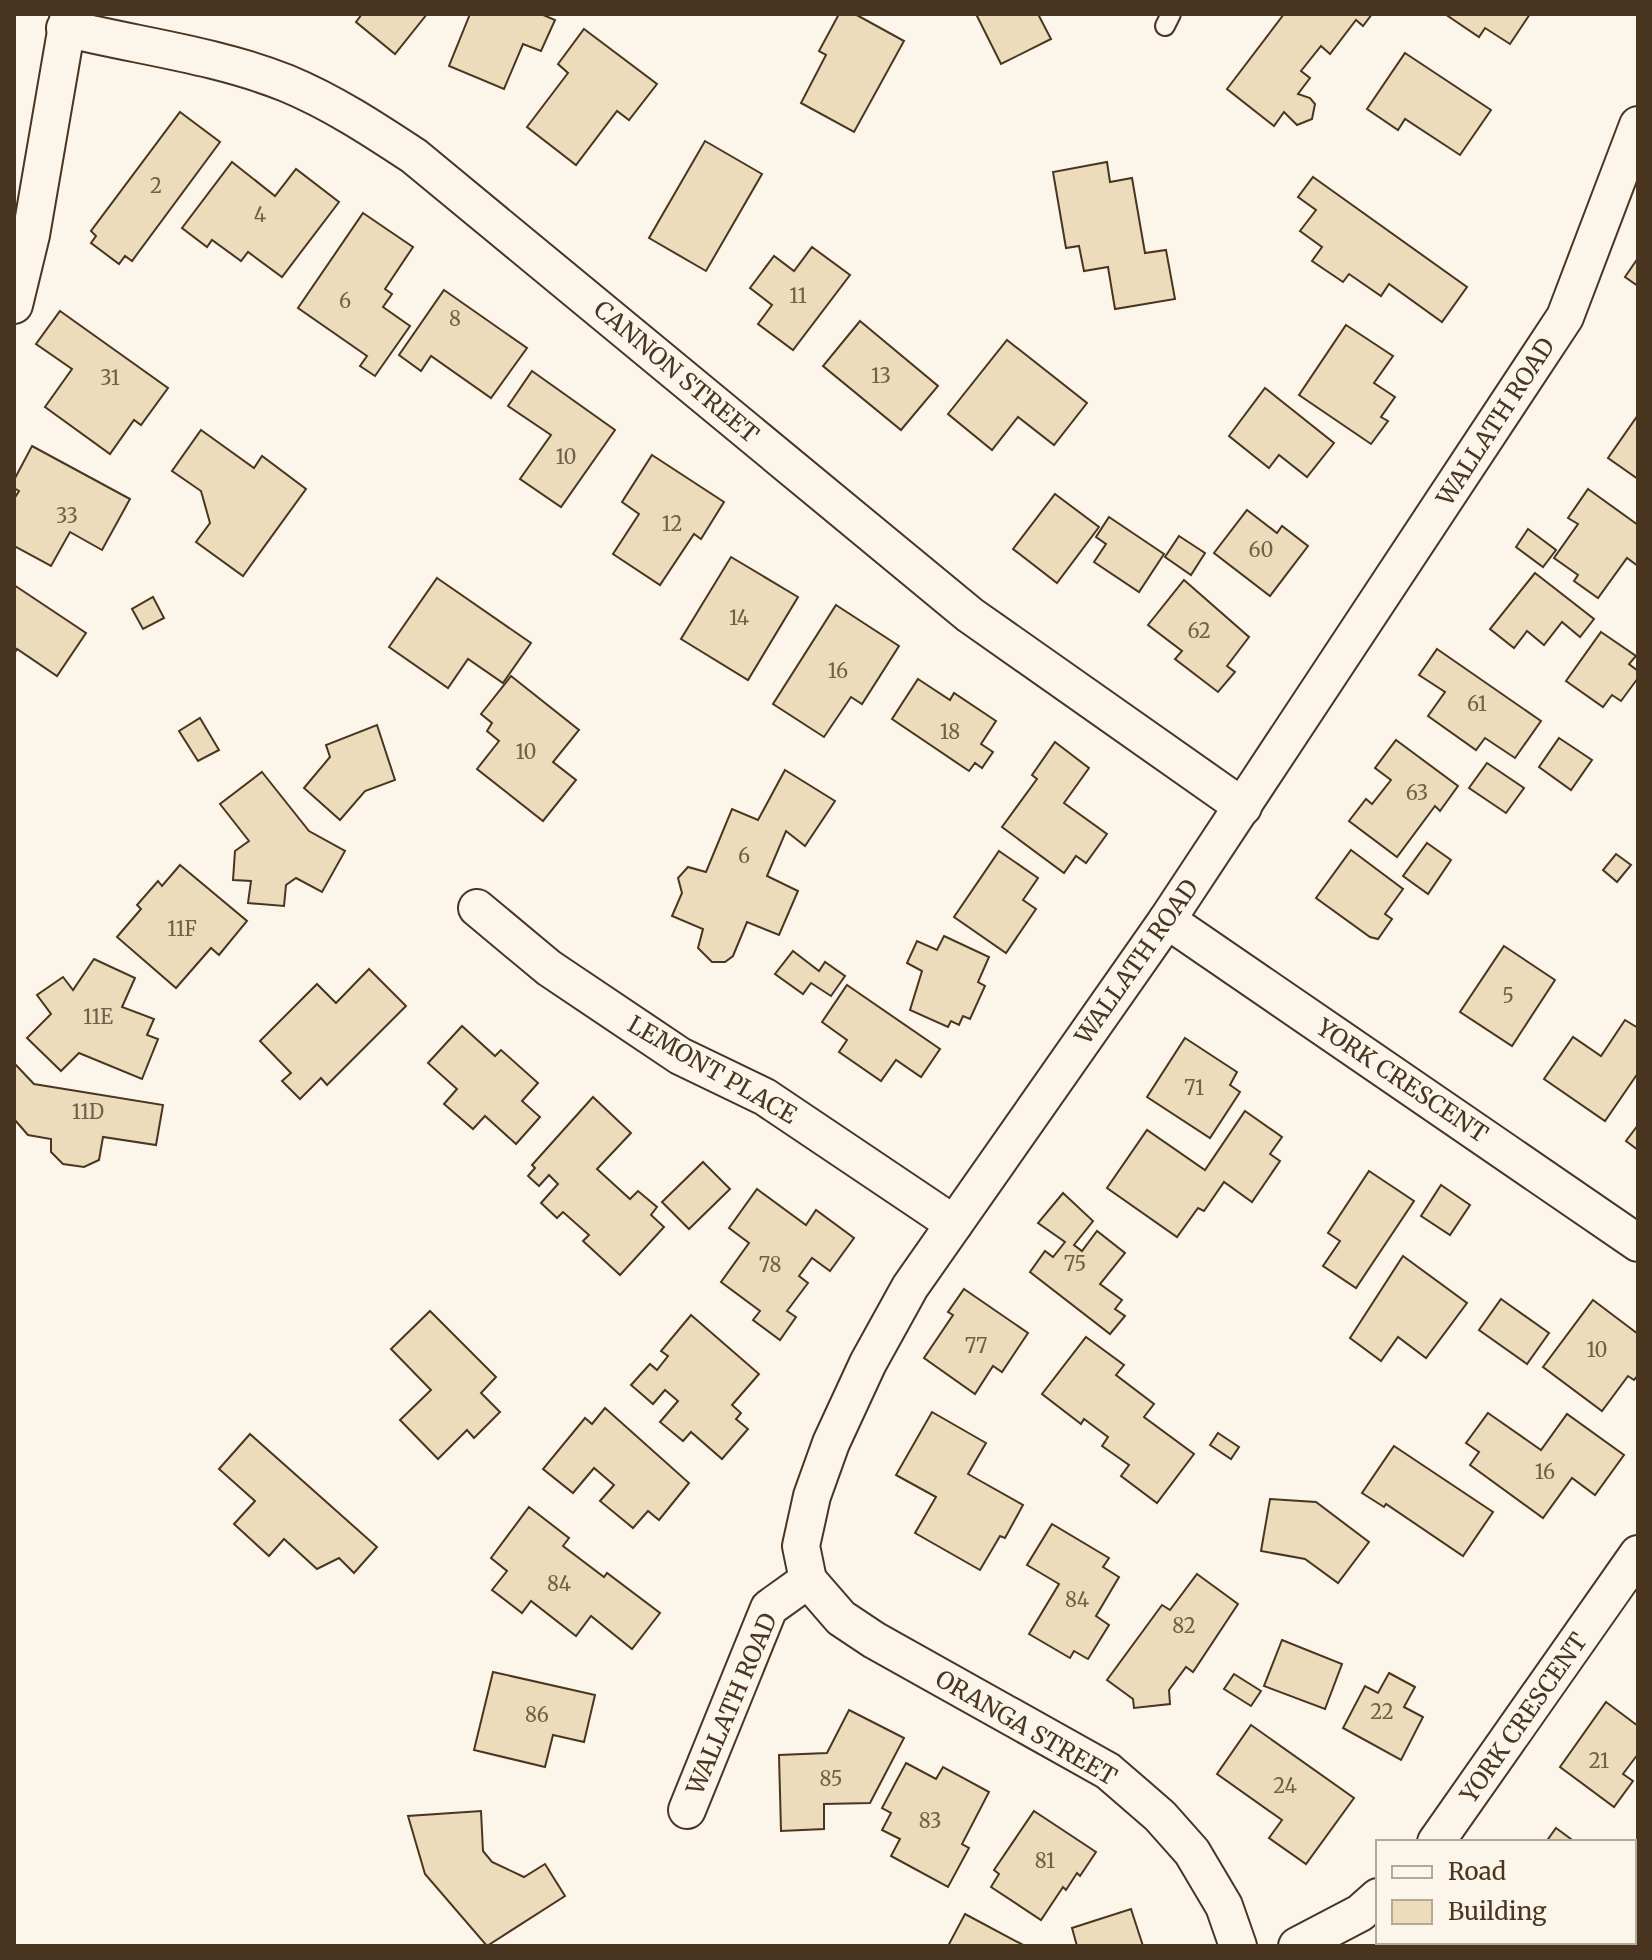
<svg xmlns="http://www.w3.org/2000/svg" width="1652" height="1960" font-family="Merriweather,serif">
  <rect width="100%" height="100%" fill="#fbf6e9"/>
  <g fill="#ecdcbc" stroke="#4a3520" stroke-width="2">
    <polygon points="362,14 427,14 395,54 356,22"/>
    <polygon points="470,14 541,14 555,20 541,51 523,44 504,89 449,66"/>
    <polygon points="839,14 855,14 904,41 854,132 801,103 826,55 819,51"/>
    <polygon points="976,14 1038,14 1051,39 1001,64"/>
    <polygon points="1284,14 1372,14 1363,26 1356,20 1330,54 1321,46 1301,71 1310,78 1298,94 1310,98 1315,104 1312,119 1297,125 1284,112 1274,126 1227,89"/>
    <polygon points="1445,14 1530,14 1510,44 1485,28 1479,37"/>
    <polygon points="584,29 657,84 629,120 617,111 576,165 527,127 568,73 558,64"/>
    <polygon points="1405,53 1491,110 1460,155 1405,119 1398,130 1367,109"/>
    <polygon points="180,112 220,142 132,261 125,256 119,264 91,243 96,236 91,231"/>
    <polygon points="705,141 762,174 706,271 649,238"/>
    <polygon points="232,162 275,196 296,169 339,202 282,277 248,252 241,261 212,240 207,247 182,228"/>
    <polygon points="1107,162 1110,182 1132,178 1145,253 1166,250 1175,299 1115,309 1108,267 1084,271 1079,246 1066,248 1053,172"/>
    <polygon points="1313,177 1467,287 1442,322 1389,284 1381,296 1349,274 1343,282 1312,261 1322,247 1300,231 1316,210 1298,197"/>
    <polygon points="363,213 413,247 385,289 392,294 383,307 410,326 375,376 360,366 367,356 298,308"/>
    <polygon points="812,247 850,275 793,350 758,324 772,305 750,288 774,256 794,271"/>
    <polygon points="1638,258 1638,286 1625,277"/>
    <polygon points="444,290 527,348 491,398 431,356 421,371 399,355"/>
    <polygon points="60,311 168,388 141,425 134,420 110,454 45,407 72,369 36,344"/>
    <polygon points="860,321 938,386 901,430 823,366"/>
    <polygon points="1346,325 1393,356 1374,383 1395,397 1381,417 1388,421 1371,444 1299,395"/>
    <polygon points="1007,340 1087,403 1054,445 1018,417 992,450 948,414"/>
    <polygon points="532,371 615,430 561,507 520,479 551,435 508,406"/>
    <polygon points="1265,388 1334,443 1307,477 1279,455 1269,468 1229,436"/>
    <polygon points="1638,415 1638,479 1608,458"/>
    <polygon points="201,430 254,468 262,456 306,489 243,576 196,542 210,523 201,491 172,471"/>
    <polygon points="32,446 130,499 102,550 70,532 51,566 14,546 14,499 19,491 14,488 14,480"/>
    <polygon points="652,455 724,502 701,539 694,534 660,585 613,554 639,514 622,502"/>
    <polygon points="1588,489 1638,525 1638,566 1627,558 1598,598 1574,581 1578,575 1554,558 1578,524 1568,518"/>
    <polygon points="1055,494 1099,527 1057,583 1013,549"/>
    <polygon points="1247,510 1277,533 1282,526 1308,546 1270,596 1214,553"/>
    <polygon points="1109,517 1164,554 1139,592 1094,562 1106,544 1096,537"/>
    <polygon points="1528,529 1556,550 1543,567 1516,547"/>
    <polygon points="1179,536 1205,553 1191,575 1165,557"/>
    <polygon points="731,557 798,597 748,680 681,639"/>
    <polygon points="1535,573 1594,619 1580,637 1562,622 1544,645 1527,631 1514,648 1490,629"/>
    <polygon points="437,578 531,643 503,683 468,659 448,688 389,647"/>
    <polygon points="1184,580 1249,637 1227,666 1235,672 1218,692 1175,659 1182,651 1148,625"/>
    <polygon points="14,585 86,633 57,676 17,649 14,654"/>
    <polygon points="153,597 164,618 143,629 132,609"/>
    <polygon points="836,605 899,646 862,704 851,697 824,737 773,704"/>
    <polygon points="1601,632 1636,656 1629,664 1638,671 1638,678 1621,701 1612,695 1603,707 1566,681"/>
    <polygon points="1437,649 1541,721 1515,758 1485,738 1476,750 1428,716 1445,692 1419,675"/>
    <polygon points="511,676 579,730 553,762 576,780 543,821 477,769 499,741 487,731 492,723 481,714"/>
    <polygon points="918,679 950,700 954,693 996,721 981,744 993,752 982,768 975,763 969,771 892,719"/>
    <polygon points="200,718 219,750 198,761 179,731"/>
    <polygon points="377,725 395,780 365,791 340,820 304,788 330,757 326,745"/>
    <polygon points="1559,738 1592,760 1571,790 1539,767"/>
    <polygon points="1396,740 1458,786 1440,811 1435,806 1397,857 1349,821 1366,799 1372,804 1391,780 1375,768"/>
    <polygon points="1055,742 1089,768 1064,803 1107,834 1086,863 1076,856 1064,873 1002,827 1037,779 1032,775"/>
    <polygon points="1487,763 1524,788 1506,813 1469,788"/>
    <polygon points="785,770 835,801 805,846 786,831 767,876 798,891 779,935 747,922 733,956 725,962 712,962 698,948 703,929 672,916 682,893 678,878 688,867 706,872 732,809 758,820"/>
    <polygon points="262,772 309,831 345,851 322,892 296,878 286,885 284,906 248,903 251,881 233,880 235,851 249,841 220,804"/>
    <polygon points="1427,843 1451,860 1428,894 1403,876"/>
    <polygon points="1351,850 1403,889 1385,914 1392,919 1378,939 1370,937 1316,898"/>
    <polygon points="999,851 1038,878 1023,900 1036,909 1006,953 954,917"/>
    <polygon points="1616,854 1631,865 1617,882 1603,870"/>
    <polygon points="180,865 247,921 219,955 211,948 176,988 117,937 141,909 137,905 158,881 162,886"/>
    <polygon points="944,936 989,957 978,982 985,986 970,1019 963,1016 959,1025 951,1021 948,1027 910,1010 922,971 907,963 917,941 937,950"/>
    <polygon points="1504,946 1555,980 1512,1046 1460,1012"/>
    <polygon points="793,951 819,971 825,962 845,976 831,996 811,983 803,994 775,974"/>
    <polygon points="94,959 135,978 122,1007 154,1019 147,1035 158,1039 142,1079 79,1053 61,1071 27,1038 51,1014 37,995 63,977 73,990"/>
    <polygon points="369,969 406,1006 327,1085 321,1078 300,1099 282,1081 291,1073 260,1041 317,984 336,1003"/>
    <polygon points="847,985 940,1049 921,1077 896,1060 881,1081 839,1052 847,1040 822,1022"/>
    <polygon points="1625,1020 1638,1028 1638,1073 1605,1121 1544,1079 1573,1037 1601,1056"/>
    <polygon points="462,1026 495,1056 501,1050 538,1083 522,1101 540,1117 516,1144 485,1116 473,1129 444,1104 457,1089 428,1063"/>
    <polygon points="1185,1038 1237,1072 1230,1085 1240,1092 1210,1138 1147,1097"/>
    <polygon points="14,1063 34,1084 163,1105 156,1145 103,1137 99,1160 84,1167 63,1164 51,1152 51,1139 28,1135 14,1119"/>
    <polygon points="593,1097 631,1133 597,1169 630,1199 638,1191 657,1207 651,1215 664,1227 620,1275 583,1241 589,1235 563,1212 557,1218 541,1203 558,1184 549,1175 539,1186 528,1176 535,1168 532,1165"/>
    <polygon points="1245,1111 1282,1137 1270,1154 1280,1161 1252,1202 1224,1182 1204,1211 1198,1208 1177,1237 1107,1188 1147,1130 1205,1170"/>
    <polygon points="1638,1125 1638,1150 1626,1141"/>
    <polygon points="703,1162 730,1189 689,1229 662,1202"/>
    <polygon points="1369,1171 1414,1201 1356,1288 1323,1266 1340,1241 1328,1233"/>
    <polygon points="1441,1185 1470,1205 1450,1235 1421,1216"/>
    <polygon points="757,1189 806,1225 816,1210 854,1238 830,1271 812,1258 799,1276 808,1283 787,1311 796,1317 780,1340 753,1320 760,1311 721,1282 749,1243 729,1228"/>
    <polygon points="1063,1193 1093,1221 1074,1245 1082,1251 1097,1231 1125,1253 1100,1284 1122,1300 1115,1309 1125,1316 1110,1334 1030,1272 1045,1251 1053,1257 1065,1242 1038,1223"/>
    <polygon points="1403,1256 1467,1303 1426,1358 1398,1337 1381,1361 1350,1338"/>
    <polygon points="964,1289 1028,1333 1002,1372 993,1366 975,1394 924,1358 953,1315 948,1312"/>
    <polygon points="1501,1299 1549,1333 1527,1364 1479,1330"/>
    <polygon points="1593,1300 1638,1334 1638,1375 1634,1380 1628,1376 1602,1411 1543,1367"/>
    <polygon points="430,1311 496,1377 481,1393 500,1412 474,1438 467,1430 438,1459 400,1420 431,1390 391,1349"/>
    <polygon points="691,1315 759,1374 732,1405 741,1413 736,1419 748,1429 722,1459 691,1432 683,1441 660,1422 678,1401 665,1390 653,1404 631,1385 650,1364 657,1370 668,1356 661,1351"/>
    <polygon points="1086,1337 1124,1365 1116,1375 1154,1404 1144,1417 1194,1454 1157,1503 1121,1476 1129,1465 1102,1446 1108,1437 1084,1419 1081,1424 1042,1394"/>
    <polygon points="605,1408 689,1483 659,1520 648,1511 633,1528 600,1501 614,1485 594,1468 573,1493 543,1469 585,1418 592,1424"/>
    <polygon points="932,1412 986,1443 968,1474 1023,1505 1005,1538 1000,1536 980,1570 915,1533 936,1497 896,1475"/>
    <polygon points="1488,1413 1541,1450 1567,1414 1624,1455 1595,1495 1572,1478 1543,1518 1470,1465 1479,1452 1466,1443"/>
    <polygon points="1218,1433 1239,1447 1231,1459 1210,1445"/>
    <polygon points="250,1434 377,1547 354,1573 339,1558 317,1569 284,1539 269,1556 234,1524 255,1501 219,1469"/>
    <polygon points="1394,1446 1493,1512 1463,1556 1386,1504 1384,1507 1362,1493"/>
    <polygon points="1270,1499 1316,1502 1369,1542 1338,1583 1305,1559 1261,1551"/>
    <polygon points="529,1507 569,1538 563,1546 604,1577 607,1573 660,1613 632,1649 591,1616 576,1636 531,1601 522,1613 492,1590 507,1571 491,1558"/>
    <polygon points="1052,1524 1109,1558 1103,1567 1119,1577 1096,1616 1109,1625 1088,1659 1074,1651 1070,1658 1029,1634 1059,1584 1027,1565"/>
    <polygon points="1197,1574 1238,1604 1193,1672 1186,1667 1169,1690 1170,1704 1134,1708 1133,1699 1107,1680 1162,1605 1170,1610"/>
    <polygon points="1282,1640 1342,1664 1325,1709 1264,1686"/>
    <polygon points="493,1672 595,1695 584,1742 553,1735 545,1767 474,1750"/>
    <polygon points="1389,1673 1415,1687 1404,1707 1423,1717 1401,1760 1343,1728 1365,1686 1378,1693"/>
    <polygon points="1234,1674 1261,1691 1251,1706 1224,1689"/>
    <polygon points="1606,1702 1638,1726 1638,1754 1623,1774 1633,1781 1614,1807 1560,1767"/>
    <polygon points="849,1710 904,1738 870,1803 824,1804 824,1829 781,1831 779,1755 827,1753"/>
    <polygon points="1251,1725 1354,1798 1306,1864 1269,1838 1282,1820 1217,1774"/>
    <polygon points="906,1763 936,1779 943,1767 989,1792 962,1844 969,1848 948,1887 891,1856 900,1839 882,1830 891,1813 882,1808"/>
    <polygon points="481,1811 483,1851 492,1862 524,1877 545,1864 565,1896 487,1946 425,1874 408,1816"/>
    <polygon points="1034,1811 1096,1852 1080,1876 1077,1873 1066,1890 1063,1887 1041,1920 991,1887 999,1874 994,1870"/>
    <polygon points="1556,1828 1575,1842 1546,1842"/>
    <polygon points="1131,1909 1143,1946 1077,1946 1072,1928"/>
    <polygon points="965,1914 1025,1946 948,1946"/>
    <polygon points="1474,1942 1515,1942 1511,1946 1479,1946"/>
  </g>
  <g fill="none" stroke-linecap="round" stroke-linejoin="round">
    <defs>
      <polyline id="service" points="1165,26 1171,14"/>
      <g id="minor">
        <path d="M 65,28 C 138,46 216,55 286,83 C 332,102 373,129 414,156 L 970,615 L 1243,807"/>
        <polyline points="14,305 31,235 69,14"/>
        <polyline points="477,908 549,968 680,1056 765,1097 954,1224"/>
        <polyline points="1167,920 1638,1243"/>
        <polyline points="808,1580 841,1618 874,1640 1108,1771 1160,1816 1192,1852 1224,1906 1238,1946"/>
        <polyline points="687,1810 769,1608 808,1580 801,1546 812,1496 831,1443 868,1363 910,1287 1167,920 1565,317 1638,125"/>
        <polyline points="1436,1842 1638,1554"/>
        <polyline points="1297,1946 1360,1913 1378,1897"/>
      </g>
    </defs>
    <use href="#service" stroke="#4a3520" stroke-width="22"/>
    <use href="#minor" stroke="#4a3520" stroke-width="40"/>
    <use href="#service" stroke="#fbf6e9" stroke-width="18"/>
    <use href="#minor" stroke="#fbf6e9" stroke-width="36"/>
  </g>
  <g text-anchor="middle" stroke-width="6" stroke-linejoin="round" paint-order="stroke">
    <g font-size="20" fill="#725f47">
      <text x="156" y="193">2</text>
      <text x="260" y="222">4</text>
      <text x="798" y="303">11</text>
      <text x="345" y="308">6</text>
      <text x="455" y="326">8</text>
      <text x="881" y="383">13</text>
      <text x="110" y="385">31</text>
      <text x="566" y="464">10</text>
      <text x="67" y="523">33</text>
      <text x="672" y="531">12</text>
      <text x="1261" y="557">60</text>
      <text x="739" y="625">14</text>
      <text x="1199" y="638">62</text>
      <text x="838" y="678">16</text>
      <text x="1477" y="711">61</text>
      <text x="950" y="739">18</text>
      <text x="526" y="759">10</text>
      <text x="1417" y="800">63</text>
      <text x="744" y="863">6</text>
      <text x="182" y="936">11F</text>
      <text x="1508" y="1003">5</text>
      <text x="98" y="1024">11E</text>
      <text x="1194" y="1095">71</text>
      <text x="88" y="1119">11D</text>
      <text x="1075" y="1271">75</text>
      <text x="770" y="1272">78</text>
      <text x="976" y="1353">77</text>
      <text x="1597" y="1357">10</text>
      <text x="1545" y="1479">16</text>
      <text x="559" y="1591">84</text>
      <text x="1077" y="1607">84</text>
      <text x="1184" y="1633">82</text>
      <text x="1382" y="1719">22</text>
      <text x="537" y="1722">86</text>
      <text x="1599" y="1768">21</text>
      <text x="831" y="1786">85</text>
      <text x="1285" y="1793">24</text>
      <text x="930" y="1828">83</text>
      <text x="1045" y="1868">81</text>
    </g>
    <g font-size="24" fill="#4a3520" stroke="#fbf6e9">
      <text transform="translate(676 372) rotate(40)" y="8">CANNON STREET</text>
      <text transform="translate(1496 422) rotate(-57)" y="8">WALLATH ROAD</text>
      <text transform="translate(1137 962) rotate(-55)" y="8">WALLATH ROAD</text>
      <text transform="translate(712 1070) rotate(30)" y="8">LEMONT PLACE</text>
      <text transform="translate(1402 1081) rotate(34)" y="8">YORK CRESCENT</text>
      <text transform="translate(732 1704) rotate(-67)" y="8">WALLATH ROAD</text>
      <text transform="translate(1524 1718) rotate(-55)" y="8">YORK CRESCENT</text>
      <text transform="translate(1026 1728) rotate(30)" y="8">ORANGA STREET</text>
    </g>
  </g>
  <rect width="1652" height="1960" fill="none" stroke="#4a3520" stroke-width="32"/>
  <rect x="1376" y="1840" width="260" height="104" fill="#fbf6e9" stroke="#b4a999" stroke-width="2"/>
  <rect x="1392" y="1866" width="40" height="12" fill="#fbf6e9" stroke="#b4a999" stroke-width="2"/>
  <text x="1448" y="1880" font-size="24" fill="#4a3520">Road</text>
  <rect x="1392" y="1900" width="40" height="24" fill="#ecdcbc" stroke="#b4a999" stroke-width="2"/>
  <text x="1448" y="1920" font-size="24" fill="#4a3520">Building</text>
</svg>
